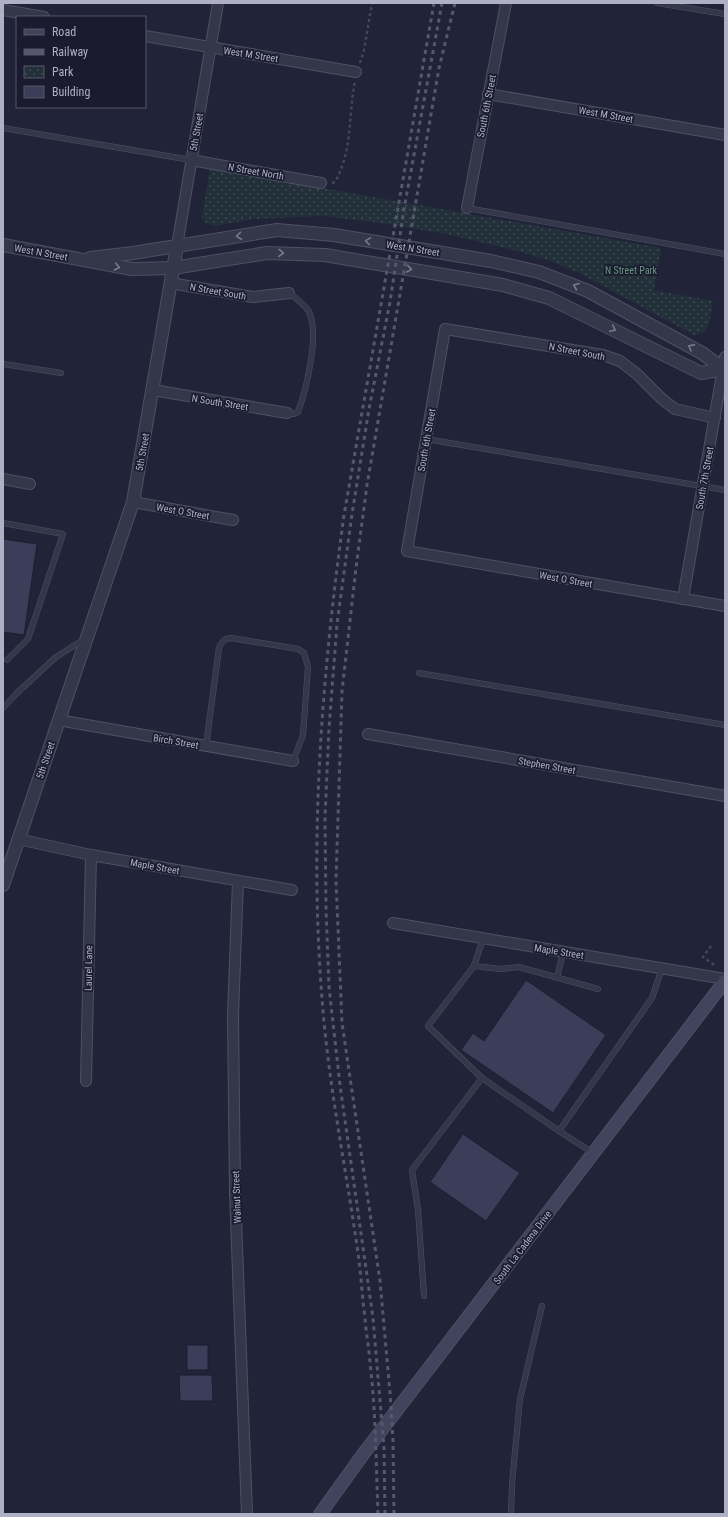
<svg xmlns="http://www.w3.org/2000/svg" width="728" height="1517" font-family="'Roboto Condensed',sans-serif">
  <defs>
    <pattern id="park-dots" width="8" height="8" patternUnits="userSpaceOnUse"><rect width="8" height="8" fill="#22303a"/><path d="M2 2h.1M6 6h.1" fill="none" stroke="#404b55" stroke-width="1.8" stroke-linecap="round"/></pattern>
  </defs>
  <rect width="100%" height="100%" fill="#212339"/>
  <polygon fill="url(#park-dots)" points="210,168 661,248 654,290 713,301 709,324 703,333 694,335 577,272 553,262 514,250 446,234 374,222 322,216 254,219 214,226 206,223 202,217"/>
  <g fill="#3c3e59" stroke="#1c1d30">
    <polygon points="3,539 37,544 24,635 3,632"/>
    <polygon points="526,980 606,1035 553,1113 461,1050 473,1033 484,1041"/>
    <polygon points="463,1134 520,1173 486,1221 430,1182"/>
    <rect x="187" y="1345" width="21" height="25"/>
    <polygon points="179,1375 212,1375 213,1401 180,1401"/>
  </g>
  <g fill="none" stroke-linecap="round" stroke-linejoin="round">
    <defs>
      <g id="service">
        <polyline points="657,3 725,14"/>
        <polyline points="3,128 191,160"/>
        <polyline points="467,208 725,254"/>
        <polyline points="3,364 61,373"/>
        <path d="M 287,413 L 294,414 L 298,412 C 306,390 320,334 309,312 C 305,304 297,299 289,293"/>
        <polyline points="426,439 725,490"/>
        <polyline points="3,523 63,534 28,639 7,660"/>
        <polyline points="419,673 725,725"/>
        <polyline points="3,708 17,693 56,657 83,640"/>
        <path d="M 206,746 L 219,648 C 222,641 224,639 231,638 L 298,649 L 304,653 L 308,667 L 303,735 L 293,761"/>
        <polyline points="474,966 501,969 519,967 598,989"/>
        <polyline points="557,978 563,952"/>
        <polyline points="482,1078 559,1131"/>
        <polyline points="593,1153 559,1131 652,998 662,968"/>
        <polyline points="424,1296 418,1210 412,1170 482,1078 428,1026 474,966 483,939"/>
        <polyline points="511,1514 512,1484 520,1399 542,1306"/>
      </g>
      <g id="minor">
        <polyline points="3,10 44,17"/>
        <polyline points="145,36 356,72"/>
        <polyline points="488,94 725,135"/>
        <polyline points="191,160 321,183"/>
        <polyline points="467,208 506,3"/>
        <polyline points="177,246 218,3"/>
        <polyline points="170,283 253,297 289,293"/>
        <polyline points="153,390 287,413"/>
        <polyline points="715,418 675,409 662,399 637,374 620,361 603,355 445,329 407,551 725,606"/>
        <polyline points="3,479 30,484"/>
        <polyline points="133,502 233,520"/>
        <polyline points="683,599 725,357"/>
        <polyline points="58,720 293,761"/>
        <polyline points="368,734 725,796"/>
        <polyline points="18,839 91,855 292,890"/>
        <polyline points="238,881 233,1015 235,1192 247,1514"/>
        <polyline points="393,923 725,979"/>
        <polyline points="86,1081 91,855"/>
      </g>
      <g id="tertiary">
        <polyline points="3,245 132,269 173,268 267,253 325,255 503,285 549,298 701,373 723,369"/>
        <polyline points="90,258 133,253 277,230 334,235 491,261 539,272 588,291 702,353 725,370"/>
        <polyline points="3,885 133,502 177,246"/>
      </g>
      <polyline id="secondary" points="320,1514 364,1453 725,981"/>
    </defs>
    <use href="#service" stroke="#4f5064" stroke-width="6"/>
    <use href="#minor" stroke="#4f5064" stroke-width="12"/>
    <use href="#tertiary" stroke="#4f5064" stroke-width="14"/>
    <use href="#secondary" stroke="#4f5064" stroke-width="14"/>
    <g stroke="#3d4b55" stroke-width="2.5" stroke-dasharray="3 3" stroke-linecap="butt">
      <polyline points="360,63 364,50 372,3"/>
      <path d="M 332,183 L 335,182 C 353,150 348,117 355,81"/>
      <polyline points="711,946 703,957 716,966"/>
    </g>
    <use href="#service" stroke="#34364a" stroke-width="5"/>
    <use href="#minor" stroke="#34364a" stroke-width="10"/>
    <use href="#tertiary" stroke="#34364a" stroke-width="12"/>
    <use href="#secondary" stroke="#42435d" stroke-width="12"/>
    <g stroke="#565871" stroke-width="3" stroke-dasharray="4 4" stroke-linecap="butt">
      <path d="M 378,1514 C 376,1464 376,1413 370,1363 C 369,1348 366,1333 365,1318 C 362,1296 361,1274 358,1253 C 346,1168 328,1083 322,998 C 309,837 322,675 344,515 L 434,3"/>
      <polyline points="385,1514 384,1448 373,1318 340,1085 329,987 326,909 325,817 329,728 337,624 352,514 369,409 390,302 404,209 442,3"/>
      <polyline points="394,1514 393,1440 390,1393 380,1281 342,1023 336,880 342,691 356,568 367,485 439,68 455,3"/>
    </g>
  </g>
  <defs><path id="oneway-chevron" d="M-2-3.5L2.5 0L-2 3.5" fill="none" stroke-width="1.6" stroke-linecap="round" stroke-linejoin="round"/></defs>
  <g stroke="#78798e">
    <use href="#oneway-chevron" transform="translate(239 236) rotate(172)"/>
    <use href="#oneway-chevron" transform="translate(368 241) rotate(-171)"/>
    <use href="#oneway-chevron" transform="translate(281 253) rotate(3)"/>
    <use href="#oneway-chevron" transform="translate(117 267) rotate(11)"/>
    <use href="#oneway-chevron" transform="translate(409 269) rotate(9)"/>
    <use href="#oneway-chevron" transform="translate(576 286) rotate(-157)"/>
    <use href="#oneway-chevron" transform="translate(613 329) rotate(26)"/>
    <use href="#oneway-chevron" transform="translate(691 347) rotate(-151)"/>
  </g>
  <g text-anchor="middle" stroke-width="3.5" stroke-linejoin="round" paint-order="stroke">
    <g font-size="10" fill="#afb0c6" stroke="#1a1b2e">
      <text transform="translate(251 54) rotate(9)" y="4">West M Street</text>
      <text transform="translate(486 106) rotate(-79)" y="4">South 6th Street</text>
      <text transform="translate(606 114) rotate(10)" y="4">West M Street</text>
      <text transform="translate(196 132) rotate(-80)" y="4">5th Street</text>
      <text transform="translate(256 171) rotate(10)" y="4">N Street North</text>
      <text transform="translate(413 248) rotate(9)" y="4">West N Street</text>
      <text transform="translate(41 252) rotate(10)" y="4">West N Street</text>
      <text transform="translate(218 291) rotate(10)" y="4">N Street South</text>
      <text transform="translate(577 351) rotate(11)" y="4">N Street South</text>
      <text transform="translate(220 402) rotate(9)" y="4">N South Street</text>
      <text transform="translate(426 440) rotate(-80)" y="4">South 6th Street</text>
      <text transform="translate(142 452) rotate(-80)" y="4">5th Street</text>
      <text transform="translate(704 478) rotate(-80)" y="4">South 7th Street</text>
      <text transform="translate(183 511) rotate(10)" y="4">West O Street</text>
      <text transform="translate(566 579) rotate(10)" y="4">West O Street</text>
      <text transform="translate(176 741) rotate(10)" y="4">Birch Street</text>
      <text transform="translate(45 760) rotate(-71)" y="4">5th Street</text>
      <text transform="translate(547 765) rotate(10)" y="4">Stephen Street</text>
      <text transform="translate(155 866) rotate(10)" y="4">Maple Street</text>
      <text transform="translate(559 951) rotate(9)" y="4">Maple Street</text>
      <text transform="translate(88 968) rotate(-89)" y="4">Laurel Lane</text>
      <text transform="translate(236 1197) rotate(-92)" y="4">Walnut Street</text>
      <text transform="translate(522 1247) rotate(-53)" y="4">South La Cadena Drive</text>
    </g>
    <g font-size="10" fill="#669781" stroke="#1a1b2e">
      <text x="631" y="274">N Street Park</text>
    </g>
  </g>
  <rect width="728" height="1517" fill="none" stroke="#afb0c6" stroke-width="8"/>
  <rect x="16" y="16" width="130" height="92" fill="#1a1b2e" stroke="#56576b"/>
  <rect x="24" y="29" width="20" height="6" fill="#42435d" stroke="#56576b"/>
  <text x="52" y="36" font-size="12" fill="#afb0c6">Road</text>
  <rect x="24" y="49" width="20" height="6" fill="#565871" stroke="#56576b"/>
  <text x="52" y="56" font-size="12" fill="#afb0c6">Railway</text>
  <rect x="24" y="66" width="20" height="12" fill="url(#park-dots)" stroke="#56576b"/>
  <text x="52" y="76" font-size="12" fill="#afb0c6">Park</text>
  <rect x="24" y="86" width="20" height="12" fill="#3c3e59" stroke="#56576b"/>
  <text x="52" y="96" font-size="12" fill="#afb0c6">Building</text>
</svg>
